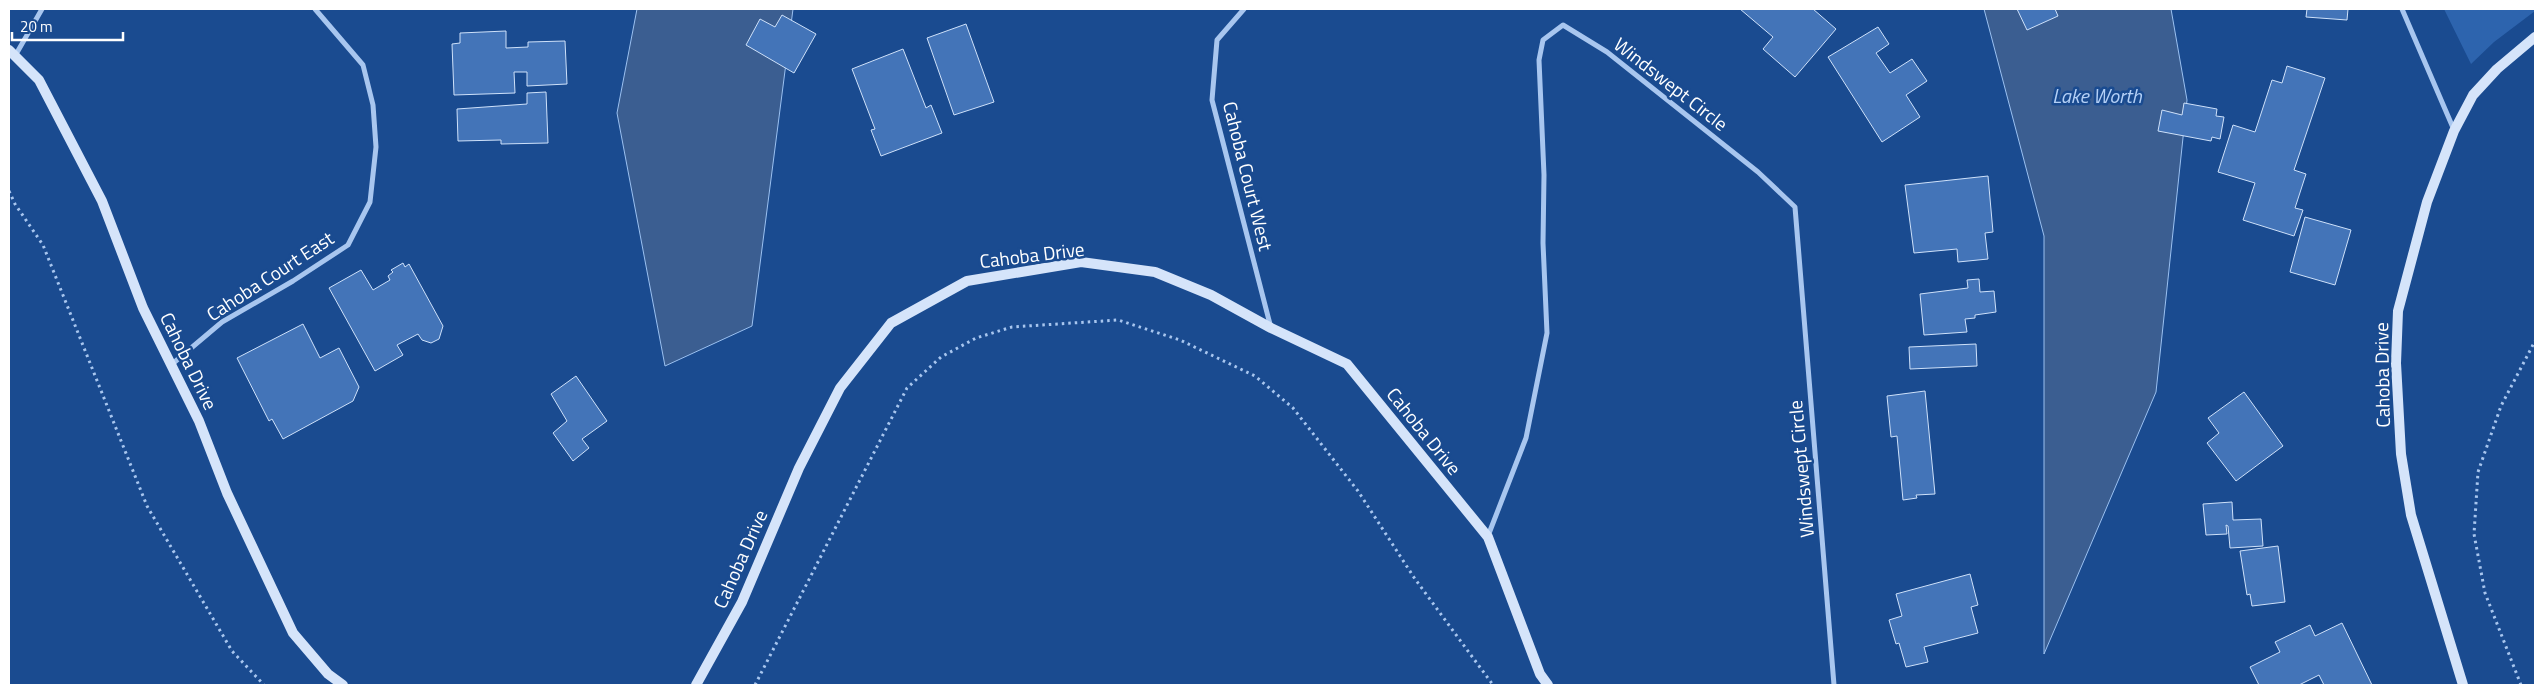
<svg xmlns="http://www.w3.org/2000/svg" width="2544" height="694" font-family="'Titillium Web',sans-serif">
  <rect width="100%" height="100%" fill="#1a4b90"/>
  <polygon fill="#2d64ae" points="2444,9 2535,9 2535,11 2494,42 2471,64"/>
  <g fill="#3b5e91" stroke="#9bc1f1">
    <polygon points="637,9 793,9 752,326 665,366 617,113"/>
    <polygon points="1984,9 2171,9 2187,100 2156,392 2044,654 2044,236"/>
  </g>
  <g fill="#4374b8" stroke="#cee1fa">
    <polygon points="1740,9 1813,9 1836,29 1795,77 1763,49 1773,37"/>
    <polygon points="2017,9 2055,9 2058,16 2027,30"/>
    <polygon points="2307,9 2348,9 2347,20 2306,17"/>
    <polygon points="782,15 816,34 794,73 746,45 760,19 775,27"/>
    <polygon points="966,24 994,102 954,115 927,38"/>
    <polygon points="1878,27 1889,44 1876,53 1890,73 1912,59 1927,81 1906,95 1920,117 1882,142 1828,57"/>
    <polygon points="506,31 506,48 528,47 528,42 565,41 567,84 527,86 527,72 514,72 515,93 454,95 452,44 460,43 460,33"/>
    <polygon points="903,49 926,108 931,105 942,133 881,156 871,130 875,129 852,69"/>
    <polygon points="2287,66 2325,78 2294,170 2306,174 2295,208 2303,210 2294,236 2243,220 2255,183 2218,172 2233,125 2255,132 2272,80 2282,83"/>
    <polygon points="546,92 548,143 501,144 501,140 458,141 457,109 527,104 527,93"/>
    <polygon points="2184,103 2217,109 2216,116 2224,117 2220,139 2212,137 2211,141 2158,131 2162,110 2182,115"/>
    <polygon points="1988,176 1993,232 1985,233 1988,259 1958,262 1957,249 1914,253 1905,185"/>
    <polygon points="2305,217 2351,230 2335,285 2290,272"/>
    <polygon points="403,263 405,267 409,264 443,326 439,339 431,343 422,340 418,334 397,345 403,355 375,371 329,288 361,270 373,290 390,280 388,276 393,272 391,270"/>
    <polygon points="1979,279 1980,292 1994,291 1996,312 1975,315 1975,318 1965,319 1967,332 1924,335 1920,294 1968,288 1967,280"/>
    <polygon points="303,324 320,358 339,348 359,387 353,401 283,439 272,419 269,421 237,358"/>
    <polygon points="1976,344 1977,366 1910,369 1909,347"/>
    <polygon points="576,376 607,421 582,439 589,448 573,461 553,433 567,421 551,394"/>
    <polygon points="1925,391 1935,494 1916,495 1917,498 1903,500 1897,436 1891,437 1887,396"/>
    <polygon points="2244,392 2283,446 2236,481 2207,443 2219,433 2208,418"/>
    <polygon points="2232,502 2233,520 2261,519 2263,546 2230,548 2228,526 2226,525 2227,534 2206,535 2203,504"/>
    <polygon points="2278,546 2285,602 2252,606 2250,594 2247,595 2240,551"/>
    <polygon points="1970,574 1978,605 1971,607 1978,633 1924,647 1928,662 1906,667 1899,643 1896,644 1889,620 1902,616 1896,594"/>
    <polygon points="2342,623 2372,685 2324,685 2319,675 2299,685 2259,685 2250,667 2280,652 2275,642 2310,625 2315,636"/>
  </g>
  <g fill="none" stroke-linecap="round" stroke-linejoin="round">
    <g stroke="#a8c6ef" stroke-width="3" stroke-dasharray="2.5 4" stroke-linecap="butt">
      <polyline points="9,191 15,204 43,245 147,506 232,651 264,685"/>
      <polyline points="755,685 907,388 941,357 976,338 1012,327 1118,320 1180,340 1255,376 1293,408 1358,491 1415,579 1493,685"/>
      <polyline points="2521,685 2485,593 2474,534 2478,472 2501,406 2535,341"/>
    </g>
    <g stroke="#a8c6ef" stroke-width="5">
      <polyline points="1244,9 1217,40 1212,100 1271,328"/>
      <polyline points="2402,9 2454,130"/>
      <polyline points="15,56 42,9"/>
      <polyline points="171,365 222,322 293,281 348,245 370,202 376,147 373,105 363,65 315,9"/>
      <polyline points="1488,536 1526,438 1547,333 1543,243 1544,175 1539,60 1543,40 1563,25 1607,52 1758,172 1795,207 1834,685"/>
    </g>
    <g stroke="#d5e4fa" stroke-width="10">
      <polyline points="9,50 39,80 102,201 143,308 199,421 227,493 293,633 328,674 343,685"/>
      <polyline points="696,685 742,602 799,468 840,388 891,323 967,281 1081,262 1155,272 1211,295 1271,328 1347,364 1488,537 1540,674 1548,685"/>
      <polyline points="2463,685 2411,515 2401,454 2396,363 2398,311 2427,202 2454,131 2473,95 2497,69 2535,37"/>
    </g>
  </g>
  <g text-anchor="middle" stroke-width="5" stroke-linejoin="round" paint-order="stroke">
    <g font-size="19" fill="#fff" stroke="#1a4b90">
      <text transform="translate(1671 84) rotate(38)" y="7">Windswept Circle</text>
      <text transform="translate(1248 176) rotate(76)" y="7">Cahoba Court West</text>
      <text transform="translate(1032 255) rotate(-7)" y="7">Cahoba Drive</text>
      <text transform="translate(270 276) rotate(-33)" y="7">Cahoba Court East</text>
      <text transform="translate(189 361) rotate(64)" y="7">Cahoba Drive</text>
      <text transform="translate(2382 375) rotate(-91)" y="7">Cahoba Drive</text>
      <text transform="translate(1424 431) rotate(51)" y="7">Cahoba Drive</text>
      <text transform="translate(1801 469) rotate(-95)" y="7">Windswept Circle</text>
      <text transform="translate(740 559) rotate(-66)" y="7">Cahoba Drive</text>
    </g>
    <g font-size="20" font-style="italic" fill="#b4d0f6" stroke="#1a4b90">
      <text x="2097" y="103">Lake Worth</text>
    </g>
  </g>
  <rect width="2544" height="694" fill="none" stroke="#ffffff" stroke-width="20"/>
  <path d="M12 32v8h111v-8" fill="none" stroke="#ffffff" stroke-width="2.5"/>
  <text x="20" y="32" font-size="15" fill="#ffffff" stroke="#1a4b90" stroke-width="4" paint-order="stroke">20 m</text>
</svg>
